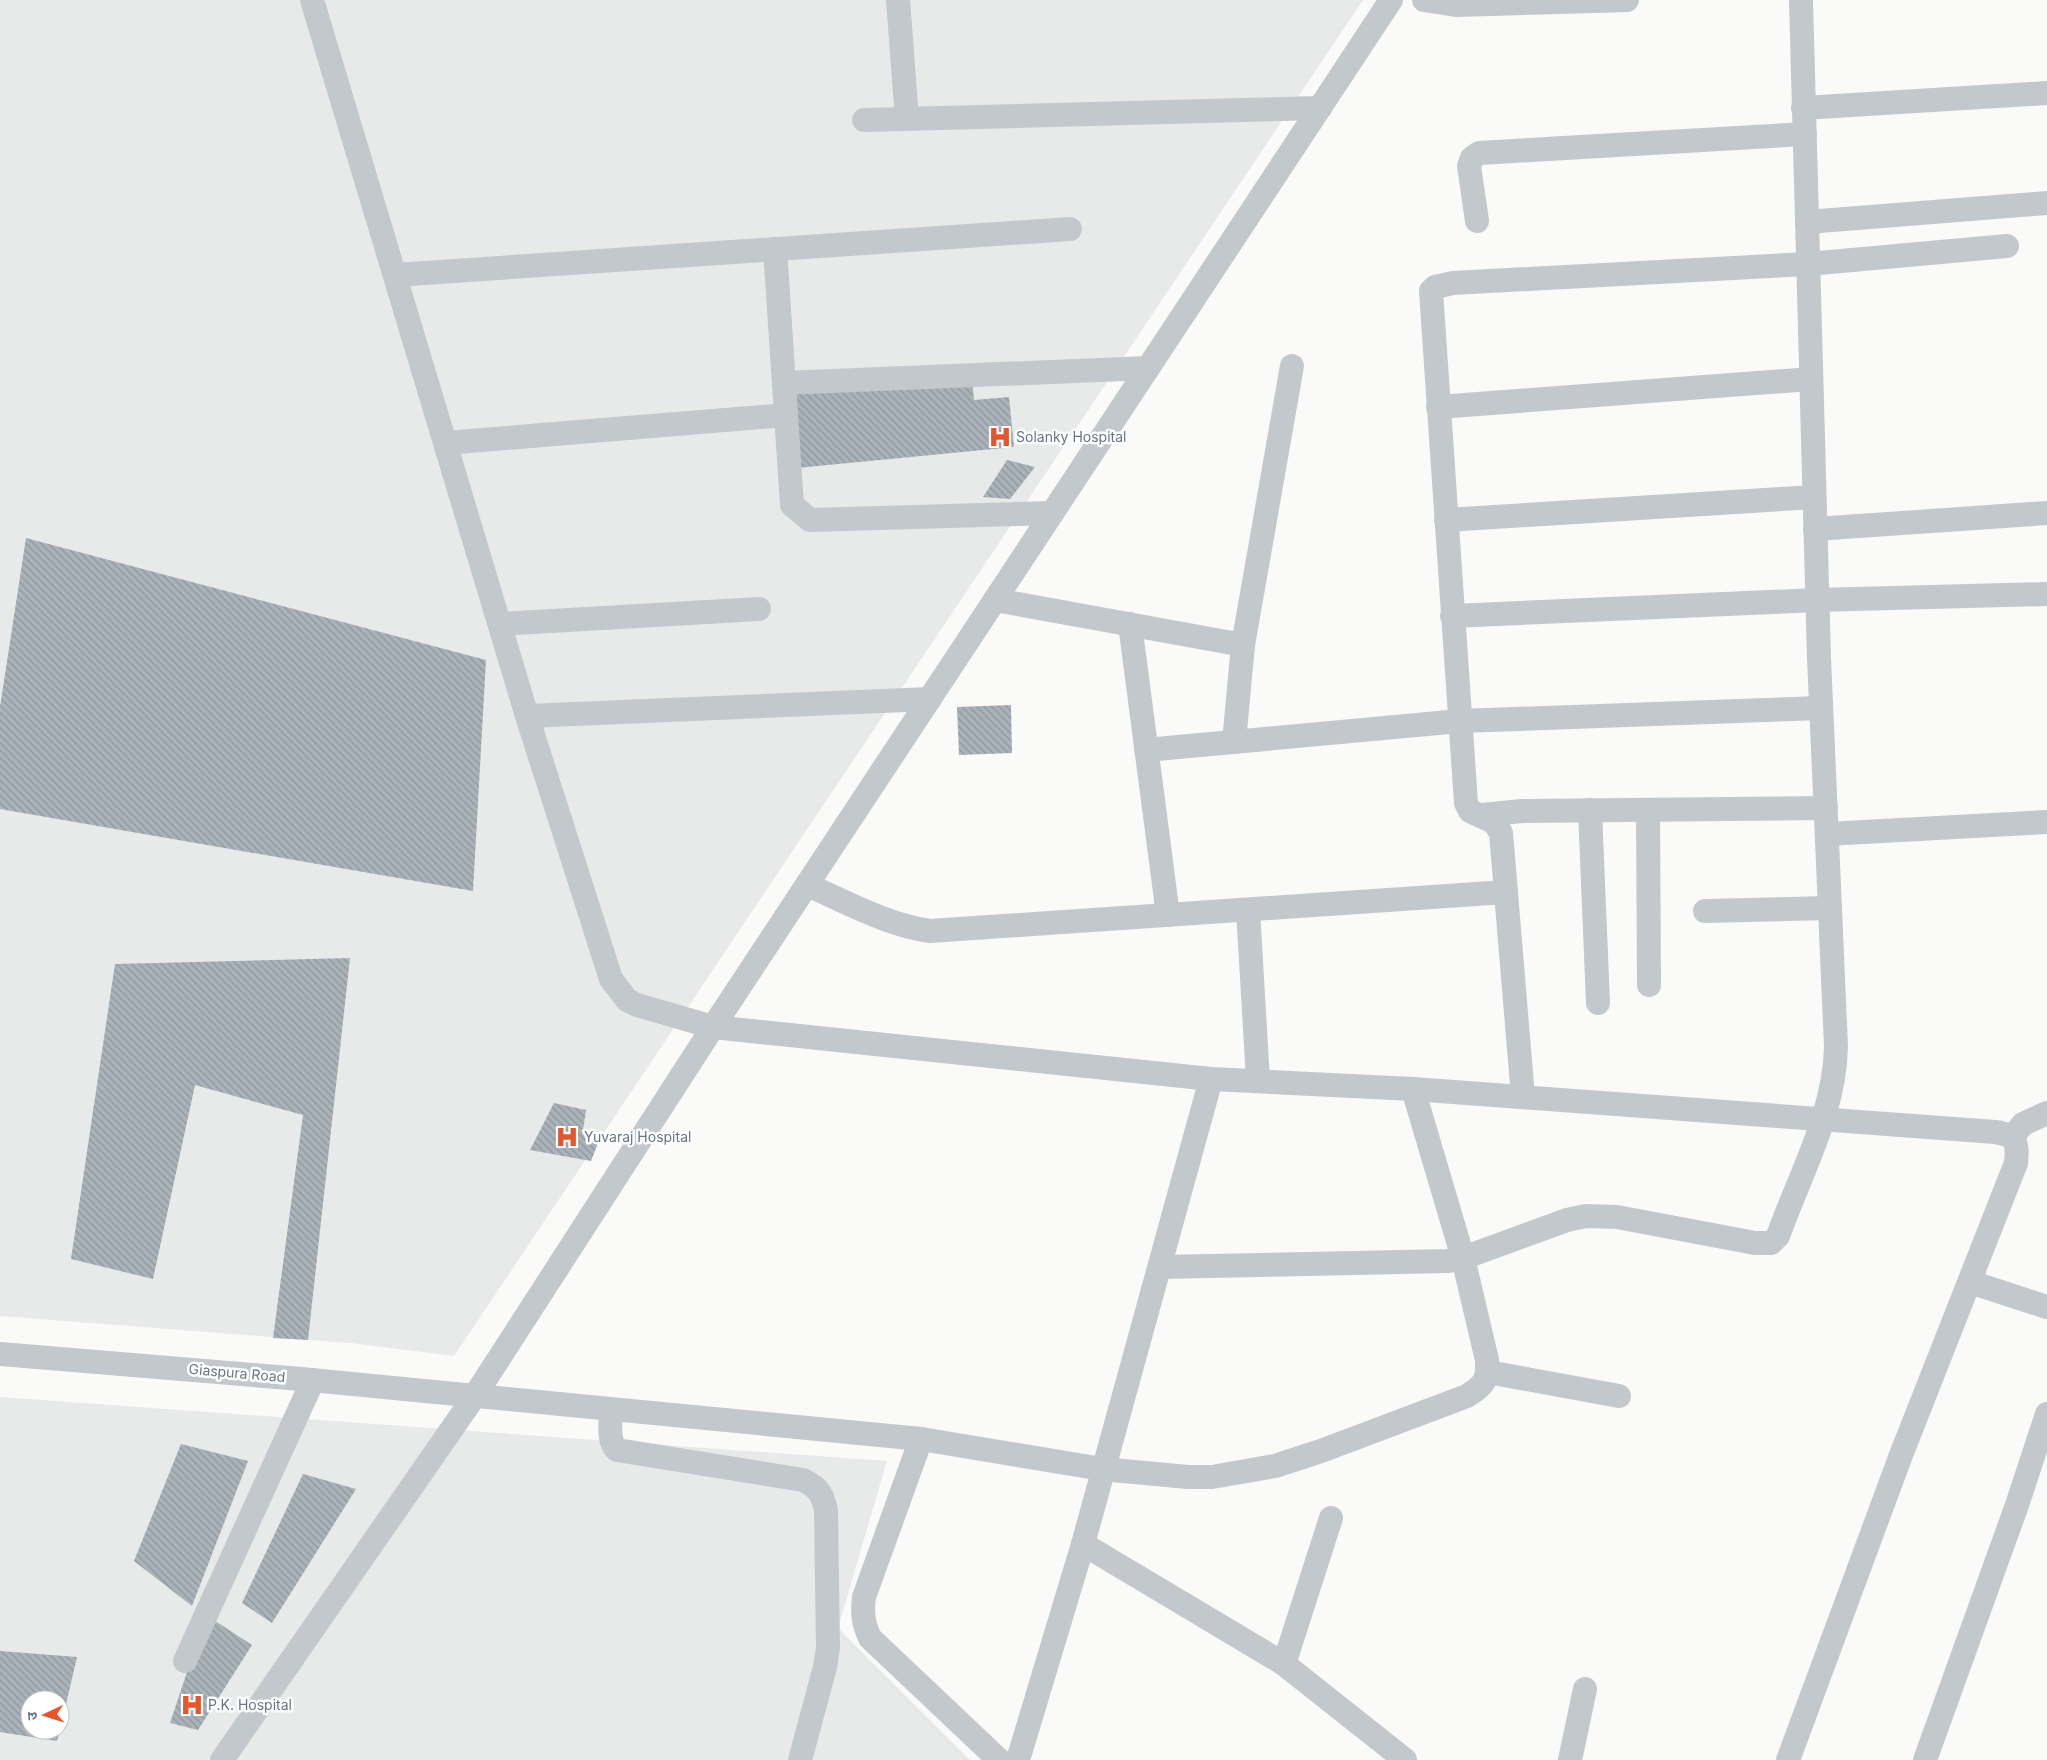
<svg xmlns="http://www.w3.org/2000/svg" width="2047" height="1760" font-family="Inter,'Noto Sans Devanagari',sans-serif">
  <defs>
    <pattern id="building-back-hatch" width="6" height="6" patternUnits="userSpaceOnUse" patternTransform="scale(1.25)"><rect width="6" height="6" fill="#aab3b9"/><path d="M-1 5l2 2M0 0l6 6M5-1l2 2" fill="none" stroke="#8e969c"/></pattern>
  </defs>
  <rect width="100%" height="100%" fill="#fafaf8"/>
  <g fill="#e8e9e9" fill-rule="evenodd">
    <polygon points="0,0 1363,0 454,1356 350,1343 0,1316"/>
    <path d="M 0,1397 L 887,1461 L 838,1628 L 970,1760 L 0,1760 ZM 30,1700 L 60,1700 L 60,1730 L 30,1730 Z"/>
  </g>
  <g fill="url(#building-back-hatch)">
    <polygon points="971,370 974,400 1009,397 1014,447 797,468 789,388"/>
    <polygon points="1007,460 1035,467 1010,499 983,497"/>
    <polygon points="26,538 486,660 473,891 0,809 0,707"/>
    <polygon points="1011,705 1012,753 959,755 957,707"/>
    <polygon points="350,958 308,1340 273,1338 303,1115 195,1085 153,1279 71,1259 115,964"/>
    <polygon points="554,1103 586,1110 583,1130 602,1133 591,1161 530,1150"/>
    <polygon points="181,1444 248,1461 192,1606 134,1561"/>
    <polygon points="303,1474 356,1489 272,1623 242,1603"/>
    <polygon points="206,1615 252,1645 198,1730 170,1723"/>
    <polygon points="0,1651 77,1657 61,1726 60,1700 30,1700 30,1730 60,1730 57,1741 0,1732"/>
  </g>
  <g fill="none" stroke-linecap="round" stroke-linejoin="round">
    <g stroke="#c3c8cc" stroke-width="24">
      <path d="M 312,0 L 527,716 L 611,979 L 627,1000 L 637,1005 L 713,1027 L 1211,1079 L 1413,1089 L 1995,1132 C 2016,1135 2018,1142 2016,1163 L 1901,1455 L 1788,1760"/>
      <polyline points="898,0 907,119"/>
      <polyline points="1424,0 1456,5 1627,0"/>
      <polyline points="1803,108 2047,93"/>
      <polyline points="864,120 1320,108"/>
      <polyline points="1477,221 1469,166 1472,158 1479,153 1805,134"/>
      <polyline points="1807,222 2047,203"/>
      <polyline points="775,249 792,505 810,520 1052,513"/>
      <polyline points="395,275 1070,229"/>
      <polyline points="784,383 1148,368"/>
      <polyline points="1438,407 1811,379"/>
      <polyline points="446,443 786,415"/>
      <polyline points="1446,520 1814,497"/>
      <polyline points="1815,529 2047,513"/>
      <polyline points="995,600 1243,645"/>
      <polyline points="1452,616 1817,600 2047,594"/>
      <polyline points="500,624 759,609"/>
      <polyline points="1130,624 1168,915"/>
      <polyline points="527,716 930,699"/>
      <polyline points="1234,742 1243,645 1292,366"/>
      <polyline points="1146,750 1460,721 1821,708"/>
      <polyline points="1590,810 1598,1003"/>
      <polyline points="1648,810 1649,985"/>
      <polyline points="1482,815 1522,811 1826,808"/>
      <polyline points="1827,834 2047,822"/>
      <path d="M 807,885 C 847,902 887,925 930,931 L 1506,892"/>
      <polyline points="1248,910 1258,1080"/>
      <polyline points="1705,911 1830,908"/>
      <polyline points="1523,1097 1501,833 1494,822 1470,811 1466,803 1431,291 1435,287 1453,283 1808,264 2007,246"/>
      <polyline points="2012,1137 2023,1124 2047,1113"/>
      <path d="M 1160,1267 L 1448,1261 L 1463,1258 L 1567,1220 L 1586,1216 L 1617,1217 L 1755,1243 L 1771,1243 L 1778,1236 C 1800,1174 1835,1113 1836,1046 L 1819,658 L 1801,0"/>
      <polyline points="1970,1282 2047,1307"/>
      <path d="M 0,1354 L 301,1379 L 921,1439 L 1102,1469 L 1188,1477 L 1212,1477 L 1275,1466 L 1321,1451 L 1467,1396 C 1484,1385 1488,1381 1487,1360 L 1463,1258 L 1413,1089"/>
      <polyline points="1488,1372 1619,1396"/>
      <path d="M 611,1410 C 611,1423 607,1440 617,1450 L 803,1480 C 819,1488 822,1493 826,1510 L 828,1648 L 825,1667 L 800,1760"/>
      <path d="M 921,1439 L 864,1597 C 862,1613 863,1623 870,1638 L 999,1760"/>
      <polyline points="1083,1544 1284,1664 1405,1760"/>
      <polyline points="185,1661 313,1380"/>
      <polyline points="1284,1664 1331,1518"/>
      <polyline points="222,1760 474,1397 713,1027 1391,0"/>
      <polyline points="1018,1760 1083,1544 1211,1079"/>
      <polyline points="1570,1760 1585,1689"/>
      <polyline points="1925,1760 2017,1505 2047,1414"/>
    </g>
  </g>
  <defs>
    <symbol id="hospital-bare" viewBox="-9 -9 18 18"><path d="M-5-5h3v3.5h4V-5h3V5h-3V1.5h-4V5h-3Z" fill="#e4572e" stroke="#fff" stroke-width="2.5" paint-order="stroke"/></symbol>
  </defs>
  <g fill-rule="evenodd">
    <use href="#hospital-bare" x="984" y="421" width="32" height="32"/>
    <use href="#hospital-bare" x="551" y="1121" width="32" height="32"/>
    <use href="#hospital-bare" x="176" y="1689" width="32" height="32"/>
  </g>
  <g text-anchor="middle" stroke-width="5" stroke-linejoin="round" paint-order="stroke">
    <g font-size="14" fill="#657683" stroke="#fff" text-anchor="start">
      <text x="1016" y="442">Solanky Hospital</text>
      <text x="584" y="1142">Yuvaraj Hospital</text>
      <text x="208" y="1710">P.K. Hospital</text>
    </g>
    <g font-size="14" fill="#657683" stroke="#fff">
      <text transform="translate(237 1373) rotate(5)" y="5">Giaspura Road</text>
    </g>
  </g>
  <g transform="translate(45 1715) rotate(266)"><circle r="24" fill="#ffffff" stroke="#c1c8cd"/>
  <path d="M0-4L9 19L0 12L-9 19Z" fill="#e4572e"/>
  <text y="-8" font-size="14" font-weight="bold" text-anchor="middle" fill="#657683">उ</text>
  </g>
</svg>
